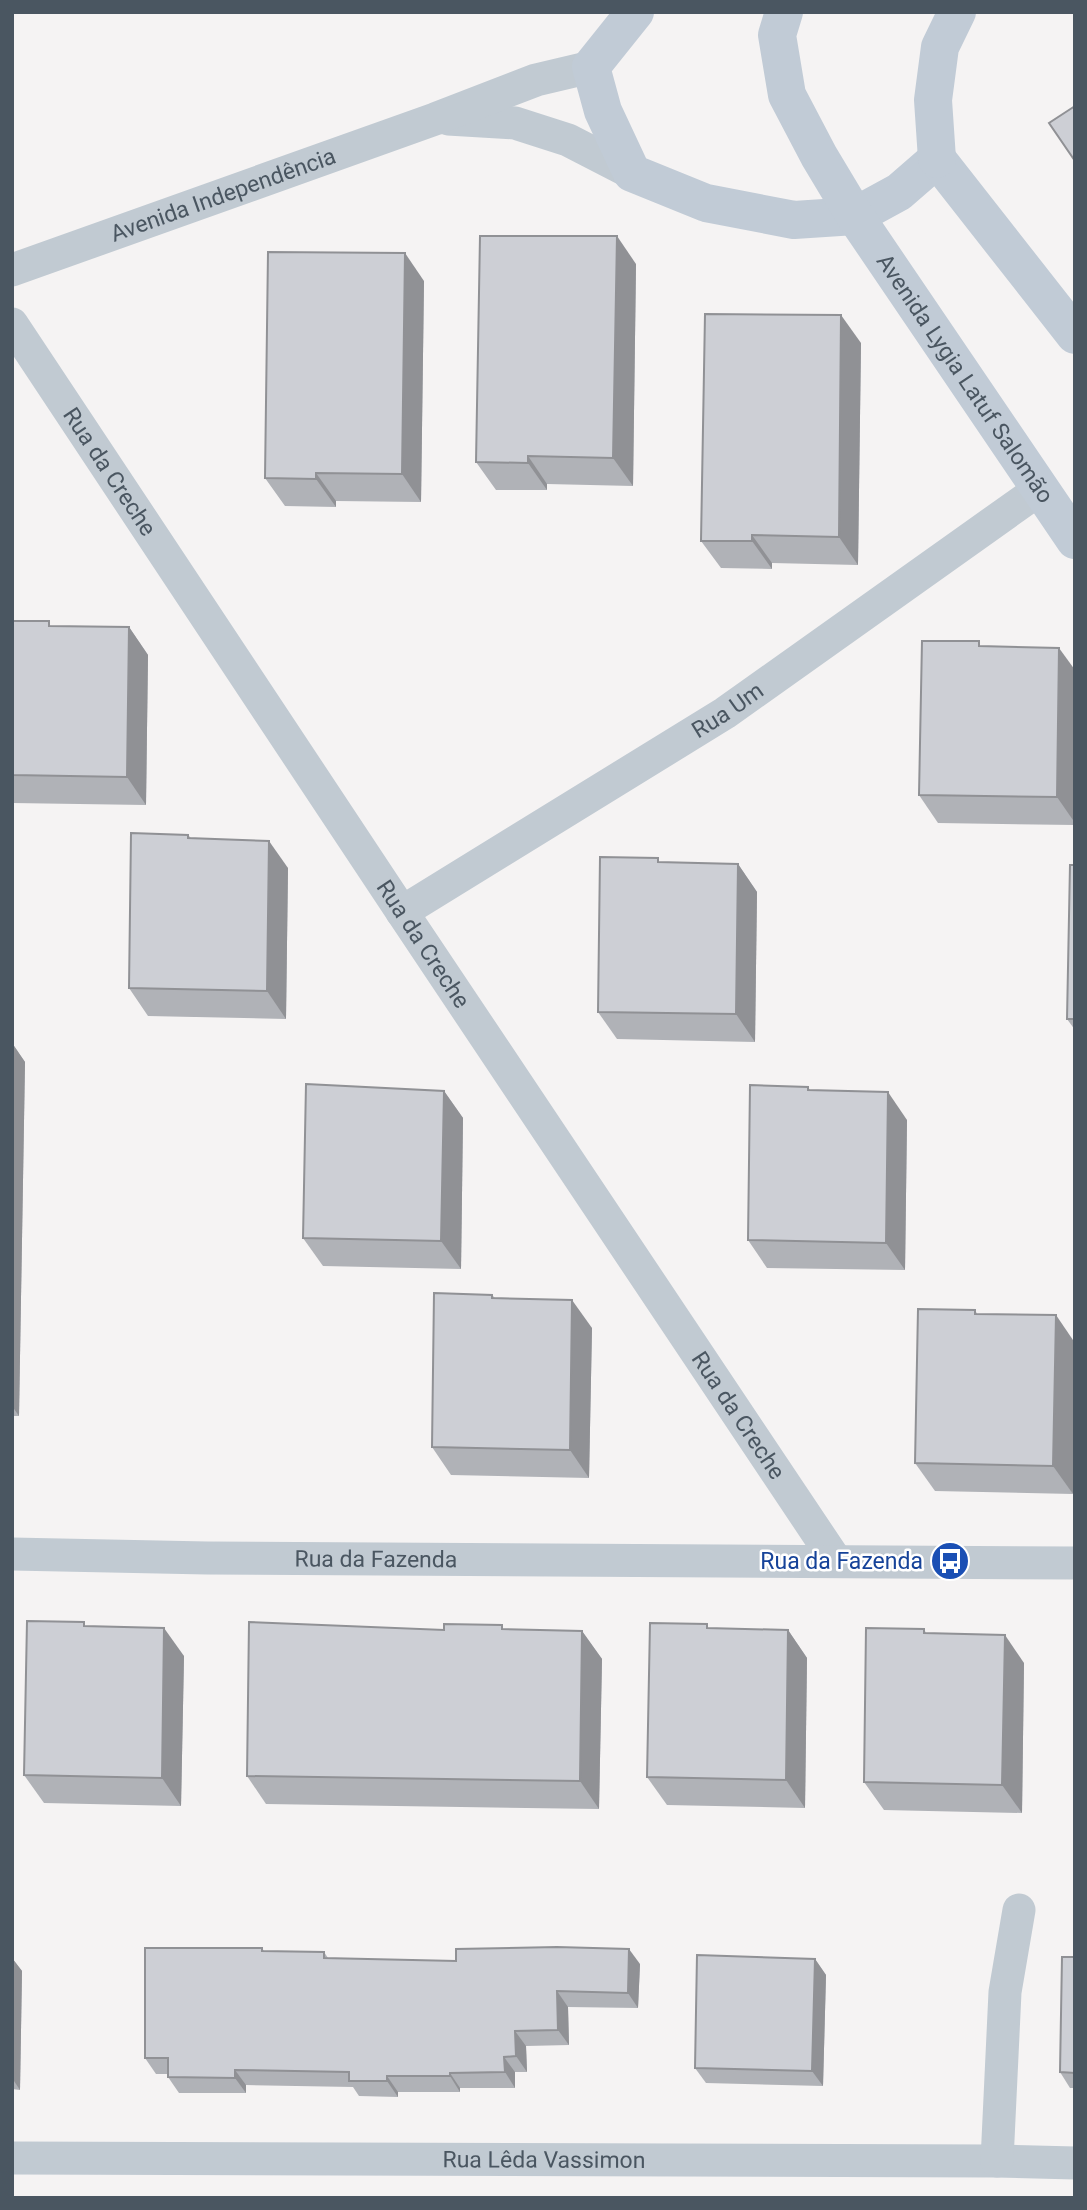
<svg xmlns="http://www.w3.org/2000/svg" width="1087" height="2210" font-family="Roboto,sans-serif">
  <rect width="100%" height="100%" fill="#f5f3f3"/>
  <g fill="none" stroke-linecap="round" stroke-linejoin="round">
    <g stroke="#c1cad2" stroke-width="33">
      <polyline points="448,119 515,123 568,140 632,173"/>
      <path id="s1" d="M 12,270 L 435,119 L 536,80 L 591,67"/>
      <path id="s2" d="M 12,324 L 402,912 L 836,1561"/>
      <path id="s3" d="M 402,912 L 725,713 L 1040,489"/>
      <path id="s4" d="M 12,1554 L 207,1558 L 1075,1563"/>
      <path id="s5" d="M 12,2158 L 997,2161 L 1075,2163"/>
      <polyline points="997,2161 1005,1992 1019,1910"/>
    </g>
    <g stroke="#c1cbd6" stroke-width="38">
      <polyline points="635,12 591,67 603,111 632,173 706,203 794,220 855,216 899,192 937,159"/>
      <path id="s6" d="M 784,12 L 777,35 L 787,95 L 819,156 L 855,216 L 1075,540"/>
      <polyline points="937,159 1075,335"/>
      <polyline points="937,159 933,100 940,47 957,12"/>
    </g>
  </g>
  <g fill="#b0b2b7">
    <polygon points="636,264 633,486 547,484 547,490 496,490 476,462"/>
    <polygon points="424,281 421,502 336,501 336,507 285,506 265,478"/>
    <polygon points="861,343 858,565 772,563 772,569 721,568 701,541"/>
    <polygon points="12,621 52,626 129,627 148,655 146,805 12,803"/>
    <polygon points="982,646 1075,670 1075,825 938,823 919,795"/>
    <polygon points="188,835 191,838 288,868 286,1019 148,1016 129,988"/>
    <polygon points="738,864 757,892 755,1042 617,1039 598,1012"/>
    <polygon points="1075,865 1075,1030 1067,1019"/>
    <polygon points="12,1043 25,1062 19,1416 12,1416"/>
    <polygon points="808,1087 810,1090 907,1120 905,1270 767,1268 748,1240"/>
    <polygon points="444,1091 463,1118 461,1269 323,1266 303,1238"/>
    <polygon points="492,1295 495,1298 592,1328 589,1478 451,1475 432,1447"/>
    <polygon points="975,1310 1073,1494 935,1491 915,1463"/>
    <polygon points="87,1626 184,1656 181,1806 44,1803 24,1775"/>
    <polygon points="711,1628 788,1630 807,1658 805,1808 667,1805 647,1777"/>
    <polygon points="505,1629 582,1631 602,1659 599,1809 266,1804 247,1776 444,1630"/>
    <polygon points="924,1629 926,1633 1024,1663 1022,1813 884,1810 864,1782"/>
    <polygon points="262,1948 264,1951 324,1952 328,1958 456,1961 640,1964 638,2008 568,2007 569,2045 526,2046 527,2072 515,2072 515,2088 460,2088 460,2092 398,2092 398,2097 359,2096 353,2087 246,2085 246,2093 179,2093 168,2077 168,2074 156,2074 145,2058"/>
    <polygon points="1075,1957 1075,2088 1070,2088 1060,2072"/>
    <polygon points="12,1958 22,1971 20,2090 12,2089"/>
    <polygon points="815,1959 826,1975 823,2086 706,2083 695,2068"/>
  </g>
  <g fill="#909195">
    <polygon points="617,236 636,264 633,486 613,458"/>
    <polygon points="405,253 424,281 421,502 402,474"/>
    <polygon points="841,315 861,343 858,565 839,537"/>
    <polygon points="528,456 547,484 547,490 528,463"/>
    <polygon points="316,473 336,501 336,507 316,479"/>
    <polygon points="752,535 772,563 772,569 752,541"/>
    <polygon points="129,627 148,655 146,805 127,777"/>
    <polygon points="1059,648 1075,670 1075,823 1057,797"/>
    <polygon points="269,841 288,868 286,1019 267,991"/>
    <polygon points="738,864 757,892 755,1042 736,1014"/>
    <polygon points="12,1043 25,1062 19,1416 12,1406"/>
    <polygon points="444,1091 463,1118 461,1269 441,1241"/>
    <polygon points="888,1092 907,1120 905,1270 886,1243"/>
    <polygon points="572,1300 592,1328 589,1478 570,1450"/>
    <polygon points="1056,1315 1075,1343 1073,1494 1053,1466"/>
    <polygon points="164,1628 184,1656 181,1806 162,1778"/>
    <polygon points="788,1630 807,1658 805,1808 786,1780"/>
    <polygon points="582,1631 602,1659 599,1809 580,1781"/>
    <polygon points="1005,1635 1024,1663 1022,1813 1002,1785"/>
    <polygon points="629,1949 640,1964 638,2008 628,1993"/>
    <polygon points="12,1958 22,1971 20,2090 12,2078"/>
    <polygon points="815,1959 826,1975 823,2086 812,2071"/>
    <polygon points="557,1991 568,2007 569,2045 558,2030"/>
    <polygon points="515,2031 526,2046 527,2072 516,2056"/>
    <polygon points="504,2057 515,2072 515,2088 505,2072"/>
    <polygon points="235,2070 246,2085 246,2093 235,2078"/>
    <polygon points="450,2073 460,2088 460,2092 450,2076"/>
    <polygon points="387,2076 398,2092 398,2097 387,2081"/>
  </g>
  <g fill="#cdcfd5" stroke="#909195" stroke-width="2">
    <polygon points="1075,106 1075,161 1049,123"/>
    <polygon points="480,236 617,236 613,458 528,456 528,463 476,462"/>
    <polygon points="268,252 405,253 402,474 316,473 316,479 265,478"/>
    <polygon points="705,314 841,315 839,537 752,535 752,541 701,541"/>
    <polygon points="12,621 49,621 49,626 129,627 127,777 12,775"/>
    <polygon points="922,641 979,641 979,646 1059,648 1057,797 919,795"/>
    <polygon points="131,833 188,835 188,838 269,841 267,991 129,988"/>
    <polygon points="600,857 658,858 658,862 738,864 736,1014 598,1012"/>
    <polygon points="1070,865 1075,865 1075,1019 1067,1019"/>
    <polygon points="306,1084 444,1091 441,1241 303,1238"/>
    <polygon points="750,1085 808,1087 808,1090 888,1092 886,1243 748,1240"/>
    <polygon points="434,1293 492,1295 492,1298 572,1300 570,1450 432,1447"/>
    <polygon points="918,1309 975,1310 975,1314 1056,1315 1053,1466 915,1463"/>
    <polygon points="27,1621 84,1622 84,1626 164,1628 162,1778 24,1775"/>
    <polygon points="249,1622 444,1630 444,1624 502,1625 502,1629 582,1631 580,1781 247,1776"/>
    <polygon points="650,1623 707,1624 707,1628 788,1630 786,1780 647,1777"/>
    <polygon points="866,1628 924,1629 924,1633 1005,1635 1002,1785 864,1782"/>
    <polygon points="557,1947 629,1949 628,1993 557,1991 558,2030 515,2031 516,2056 504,2057 505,2072 450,2073 450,2076 387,2076 387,2081 349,2081 349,2072 235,2070 235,2078 168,2077 168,2058 145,2058 145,1948 262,1948 262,1951 324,1952 324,1958 456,1961 456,1949"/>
    <polygon points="697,1955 815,1959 812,2071 695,2068"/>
    <polygon points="1062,1957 1075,1957 1075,2073 1060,2072"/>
  </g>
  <defs>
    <symbol id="bus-disc" viewBox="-11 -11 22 22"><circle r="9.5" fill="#1a4fb4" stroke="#fff"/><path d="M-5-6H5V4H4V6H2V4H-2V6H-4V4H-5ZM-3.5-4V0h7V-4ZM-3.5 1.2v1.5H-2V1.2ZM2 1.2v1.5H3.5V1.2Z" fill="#fff"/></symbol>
  </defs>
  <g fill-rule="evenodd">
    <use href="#bus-disc" x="928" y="1539" width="44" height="44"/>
  </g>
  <g text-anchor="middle" stroke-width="5" stroke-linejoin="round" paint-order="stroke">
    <g font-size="23" fill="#4a5661" stroke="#fff">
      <text dy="8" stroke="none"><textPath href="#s1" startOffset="224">Avenida Independência</textPath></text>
      <text dy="8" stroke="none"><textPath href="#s6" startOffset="420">Avenida Lygia Latuf Salomão</textPath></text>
      <text dy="8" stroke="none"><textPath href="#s2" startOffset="177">Rua da Creche</textPath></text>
      <text dy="8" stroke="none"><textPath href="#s3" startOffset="383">Rua Um</textPath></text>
      <text dy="8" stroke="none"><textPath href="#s2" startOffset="744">Rua da Creche</textPath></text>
      <text dy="8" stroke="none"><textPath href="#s2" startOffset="1311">Rua da Creche</textPath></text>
      <text dy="8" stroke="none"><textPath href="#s4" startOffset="364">Rua da Fazenda</textPath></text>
      <text dy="8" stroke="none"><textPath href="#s5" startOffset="532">Rua Lêda Vassimon</textPath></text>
    </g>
    <g font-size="23" fill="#164399" stroke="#fff" text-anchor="end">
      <text x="923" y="1569">Rua da Fazenda</text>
    </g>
  </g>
  <rect width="1087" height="2210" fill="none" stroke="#4a5661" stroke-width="28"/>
</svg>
